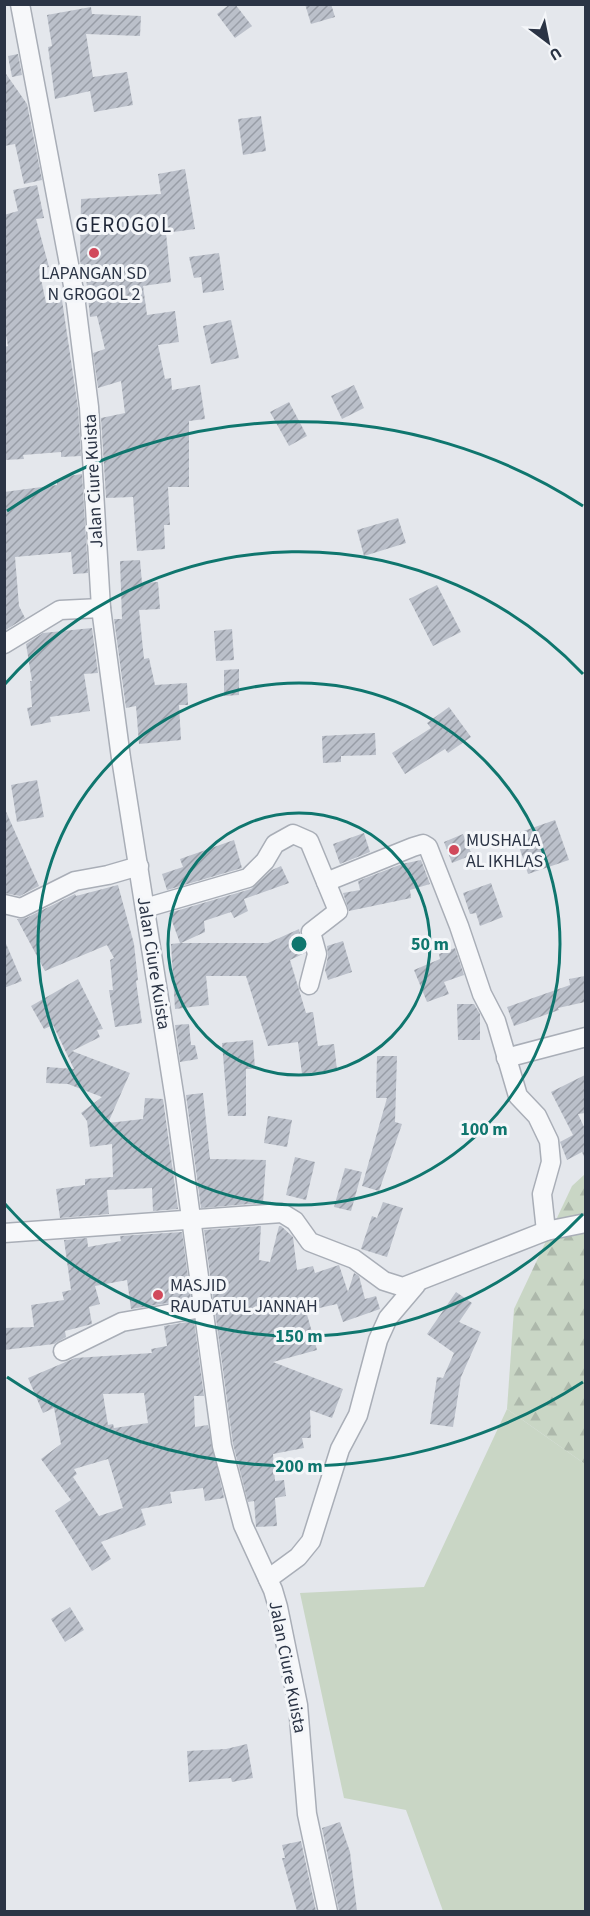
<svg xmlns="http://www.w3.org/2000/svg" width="590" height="1916" font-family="'Source Sans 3',sans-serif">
  <defs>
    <pattern id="forest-firs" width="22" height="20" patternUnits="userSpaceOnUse" patternTransform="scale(1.5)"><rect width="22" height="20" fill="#c9d6c5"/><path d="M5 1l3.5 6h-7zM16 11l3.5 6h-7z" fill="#adb8ab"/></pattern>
    <pattern id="building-hatch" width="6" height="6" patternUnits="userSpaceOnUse" patternTransform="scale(1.5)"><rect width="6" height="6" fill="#bbc0ca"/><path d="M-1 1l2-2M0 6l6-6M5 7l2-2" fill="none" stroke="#989da6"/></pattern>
  </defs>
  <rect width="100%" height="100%" fill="#e4e7ec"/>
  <polygon fill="#c9d6c5" points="507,1409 585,1464 585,1911 443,1911 406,1810 344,1798 300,1593 424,1587"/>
  <polygon fill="url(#forest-firs)" points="585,1174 585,1464 507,1409 514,1309 572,1186"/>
  <g fill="url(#building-hatch)" fill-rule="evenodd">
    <polygon points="230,4 235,4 252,26 235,38 217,14"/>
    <polygon points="305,4 331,4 335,17 311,24"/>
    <polygon points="91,7 92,14 141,16 140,36 86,34 93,77 127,72 133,105 94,112 90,91 55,99 48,47 52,46 47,15"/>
    <polygon points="18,54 22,75 12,77 8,56"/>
    <polygon points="4,71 27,104 42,180 24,184 15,144 4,146"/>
    <polygon points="261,116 266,151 243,155 238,119"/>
    <polygon points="185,169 195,229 166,233 171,282 143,286 147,315 175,311 179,342 158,345 165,379 171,378 172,390 200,385 205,419 189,421 189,487 168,487 170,525 164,525 165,549 137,551 133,497 106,498 101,418 125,413 121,381 98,388 93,353 105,349 97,316 90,317 86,277 83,277 80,260 81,199 161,194 158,174"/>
    <polygon points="37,185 44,218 36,219 49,267 39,269 46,303 62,300 78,408 81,456 61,457 61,452 23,455 24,459 4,460 4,347 8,346 4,325 4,215 18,211 13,190"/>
    <polygon points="219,253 224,290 203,293 201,277 194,278 189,257"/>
    <polygon points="231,320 239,358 211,364 203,326"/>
    <polygon points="354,385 364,408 342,419 331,396"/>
    <polygon points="289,402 307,436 289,446 270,412"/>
    <polygon points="82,474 88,573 73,574 71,552 15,557 19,606 25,618 4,631 4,492 57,485 57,481 62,480 62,477"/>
    <polygon points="398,518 406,543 364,556 357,530"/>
    <polygon points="140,560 142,583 158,582 160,609 139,610 144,659 149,658 155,685 187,683 188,705 179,705 181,740 139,744 136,706 126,708 114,619 122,619 120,561"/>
    <polygon points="437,585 461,632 433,646 409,599"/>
    <polygon points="92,628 98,673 84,674 90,711 50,717 51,722 31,726 27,708 32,707 30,681 32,681 26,644 43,633"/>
    <polygon points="232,629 234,660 216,661 214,631"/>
    <polygon points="239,669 239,695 224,696 224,670"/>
    <polygon points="449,707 471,737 448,753 445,749 405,774 392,753 431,728 427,723"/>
    <polygon points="375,733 376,755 341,756 341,762 323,763 322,736"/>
    <polygon points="37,780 44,817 17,822 11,785"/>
    <polygon points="4,807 39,886 20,896 4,893"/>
    <polygon points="555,820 569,860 528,874 515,834"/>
    <polygon points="364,833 370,852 340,864 333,844"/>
    <polygon points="463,834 472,855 452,863 444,842"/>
    <polygon points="234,840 242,868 167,890 162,874 183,867 180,859"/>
    <polygon points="421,860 430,884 410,890 411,898 349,911 343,893 360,890 358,881 402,864"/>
    <polygon points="281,866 289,883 244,899 248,911 234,918 231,912 204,921 205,932 181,943 268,943 299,929 305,953 290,960 306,1013 313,1012 318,1046 334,1044 337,1070 302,1074 298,1042 268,1046 246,976 206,976 209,1005 175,1009 171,944 180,943 169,913 251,889 272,870"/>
    <polygon points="491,883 503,917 480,926 476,913 470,914 463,893"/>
    <polygon points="118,885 134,944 138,980 136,981 142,1023 115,1027 109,990 113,990 110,960 114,958 107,945 45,971 17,919 26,918 75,894 76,896"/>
    <polygon points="4,939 22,981 4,988"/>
    <polygon points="343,941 352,972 328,980 325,970 328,956 327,946"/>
    <polygon points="455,948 464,975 444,982 449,994 427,1002 414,970 440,959 439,954"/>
    <polygon points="585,976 585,1002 558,1008 559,1010 514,1026 507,1007 570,985 569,979"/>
    <polygon points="78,979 103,1029 97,1030 100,1037 72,1051 130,1073 108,1123 143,1119 145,1098 163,1099 178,1209 153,1211 152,1188 107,1190 109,1214 60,1218 56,1189 85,1185 85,1179 113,1177 112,1144 90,1147 87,1121 81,1113 102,1097 68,1084 46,1083 47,1067 74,1069 53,1025 44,1029 31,1006"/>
    <polygon points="457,1004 474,1004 480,1014 480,1040 458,1040"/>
    <polygon points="189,1024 191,1045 195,1045 198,1059 180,1062 175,1025"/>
    <polygon points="253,1040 255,1069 246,1069 246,1116 228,1116 222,1043"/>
    <polygon points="377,1056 397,1056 395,1122 402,1124 379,1191 362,1186 387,1098 376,1098"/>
    <polygon points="585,1075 585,1113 578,1114 585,1129 585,1159 582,1152 567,1160 560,1142 573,1135 551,1092"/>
    <polygon points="203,1093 210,1159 266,1160 263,1203 201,1208 186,1095"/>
    <polygon points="268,1116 292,1120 287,1147 264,1143"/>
    <polygon points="295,1157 315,1162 306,1200 286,1195"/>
    <polygon points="345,1168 362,1172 351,1211 334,1207"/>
    <polygon points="383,1202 403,1208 387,1257 361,1249 372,1216 377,1218"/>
    <polygon points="261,1226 259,1260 270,1262 279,1226 281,1226 293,1237 297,1270 313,1266 315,1273 339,1265 348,1292 354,1273 359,1276 365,1299 376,1296 380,1309 343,1322 337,1304 306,1311 317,1350 273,1362 343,1389 332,1418 310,1410 311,1438 302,1438 304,1448 273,1454 275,1481 284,1480 286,1496 275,1498 277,1526 256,1527 254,1501 248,1502 233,1444 204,1230"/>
    <polygon points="182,1232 191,1299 131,1309 127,1280 95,1286 100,1304 89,1307 92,1324 65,1331 66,1337 54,1344 4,1350 4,1328 34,1327 31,1305 64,1300 62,1292 71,1290 64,1240 87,1238 88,1247 121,1241 120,1236"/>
    <polygon points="456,1292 472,1303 459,1322 481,1332 461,1377 453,1427 430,1424 437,1377 443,1378 454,1353 427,1334"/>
    <path d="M 194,1321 L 204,1396 L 194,1396 L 195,1427 L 208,1425 L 224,1498 L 205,1501 L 203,1488 L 170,1492 L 172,1503 L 141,1509 L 146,1525 L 101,1542 L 111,1559 L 92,1571 L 55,1511 L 71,1500 L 41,1459 L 61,1444 L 54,1408 L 43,1413 L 28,1378 L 75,1358 L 152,1353 L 151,1349 L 167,1346 L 164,1326 ZM 144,1393 L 148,1423 L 114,1428 L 113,1424 L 108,1425 L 103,1394 ZM 108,1459 L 123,1508 L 99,1516 L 73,1477 L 77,1474 L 74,1469 Z"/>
    <polygon points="70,1607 84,1630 65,1642 51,1619"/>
    <polygon points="247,1744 253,1778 232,1782 231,1778 189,1782 187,1751 226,1749"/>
    <polygon points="340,1822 350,1852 357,1911 339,1911 322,1828"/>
    <polygon points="301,1841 316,1911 297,1911 282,1858 285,1858 282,1845"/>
  </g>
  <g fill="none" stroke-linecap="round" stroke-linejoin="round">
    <defs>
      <g id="minor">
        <polyline points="20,4 75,296 89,407 101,608 121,758 175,1100 222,1446 243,1525 273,1590 278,1607 298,1705 307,1814 328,1912"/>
        <polyline points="4,644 60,610 101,608"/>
        <polyline points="4,904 21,908 75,881 108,875 139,866"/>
        <polyline points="145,908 248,878 265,861 275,844 293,834 309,841 326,882 413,847 423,844 428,847 459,926 482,994 496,1021 518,1096 537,1116 549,1141 551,1162 542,1194 546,1231"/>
        <polyline points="309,985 317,954 311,932 338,911 326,882"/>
        <polyline points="506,1058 586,1037"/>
        <polyline points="4,1233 282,1213 295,1221 310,1242 354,1259 384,1281 403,1287 546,1231 586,1223"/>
        <polyline points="63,1351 122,1322 202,1308"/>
        <polyline points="268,1579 298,1557 311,1541 340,1449 358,1415 378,1340 388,1318 416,1285"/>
      </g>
    </defs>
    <use href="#minor" stroke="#a9aeb7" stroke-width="21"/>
    <use href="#minor" stroke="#f7f8fa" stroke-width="18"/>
  </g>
  <g fill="none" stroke="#0f766e" stroke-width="3">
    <circle cx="299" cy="944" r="131"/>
    <circle cx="299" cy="944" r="261"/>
    <path d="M583 1214A392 392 0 0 1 5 1204M5 684A392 392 0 0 1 583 674"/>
    <path d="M583 1382A522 522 0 0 1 7 1377M7 511A522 522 0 0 1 583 506"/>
  </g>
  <g fill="#d1495b" stroke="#f4f6f9" stroke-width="2">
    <circle cx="94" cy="253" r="6"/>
    <circle cx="454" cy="850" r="6"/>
    <circle cx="158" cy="1295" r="6"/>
  </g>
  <g text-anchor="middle" stroke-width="6" stroke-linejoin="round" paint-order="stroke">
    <g font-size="18" fill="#2b3445" stroke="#f4f6f9" text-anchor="start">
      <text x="94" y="279" text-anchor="middle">LAPANGAN SD<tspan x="94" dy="21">N GROGOL 2</tspan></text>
      <text x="466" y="846">MUSHALA<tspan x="466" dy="21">AL IKHLAS</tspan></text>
      <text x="170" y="1291">MASJID<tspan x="170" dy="21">RAUDATUL JANNAH</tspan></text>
    </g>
    <g font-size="18" fill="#2b3445" stroke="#f4f6f9">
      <text transform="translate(93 481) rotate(-93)" y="6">Jalan Ciure Kuista</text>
      <text transform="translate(154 963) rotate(81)" y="6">Jalan Ciure Kuista</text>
      <text transform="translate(288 1667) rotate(79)" y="6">Jalan Ciure Kuista</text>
    </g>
    <g font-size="21" letter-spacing="1.5" fill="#1d2536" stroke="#f4f6f9">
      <text x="124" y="232">GEROGOL</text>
    </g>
  </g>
  <circle cx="299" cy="944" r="9" fill="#0f766e" stroke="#f4f6f9" stroke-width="3"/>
  <g font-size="18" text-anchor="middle" font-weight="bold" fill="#0f766e" stroke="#f4f6f9" stroke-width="6" stroke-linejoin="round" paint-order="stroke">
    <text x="430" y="950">50 m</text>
    <text x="484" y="1135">100 m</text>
    <text x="299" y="1342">150 m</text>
    <text x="299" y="1472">200 m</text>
  </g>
  <rect width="590" height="1916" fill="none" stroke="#2b3445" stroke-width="12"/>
  <g transform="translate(548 42) rotate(148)" stroke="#f4f6f9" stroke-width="4.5" paint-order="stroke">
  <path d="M0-4.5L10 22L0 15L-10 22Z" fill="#2b3445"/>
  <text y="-9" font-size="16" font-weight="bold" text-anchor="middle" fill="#2b3445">U</text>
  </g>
</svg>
